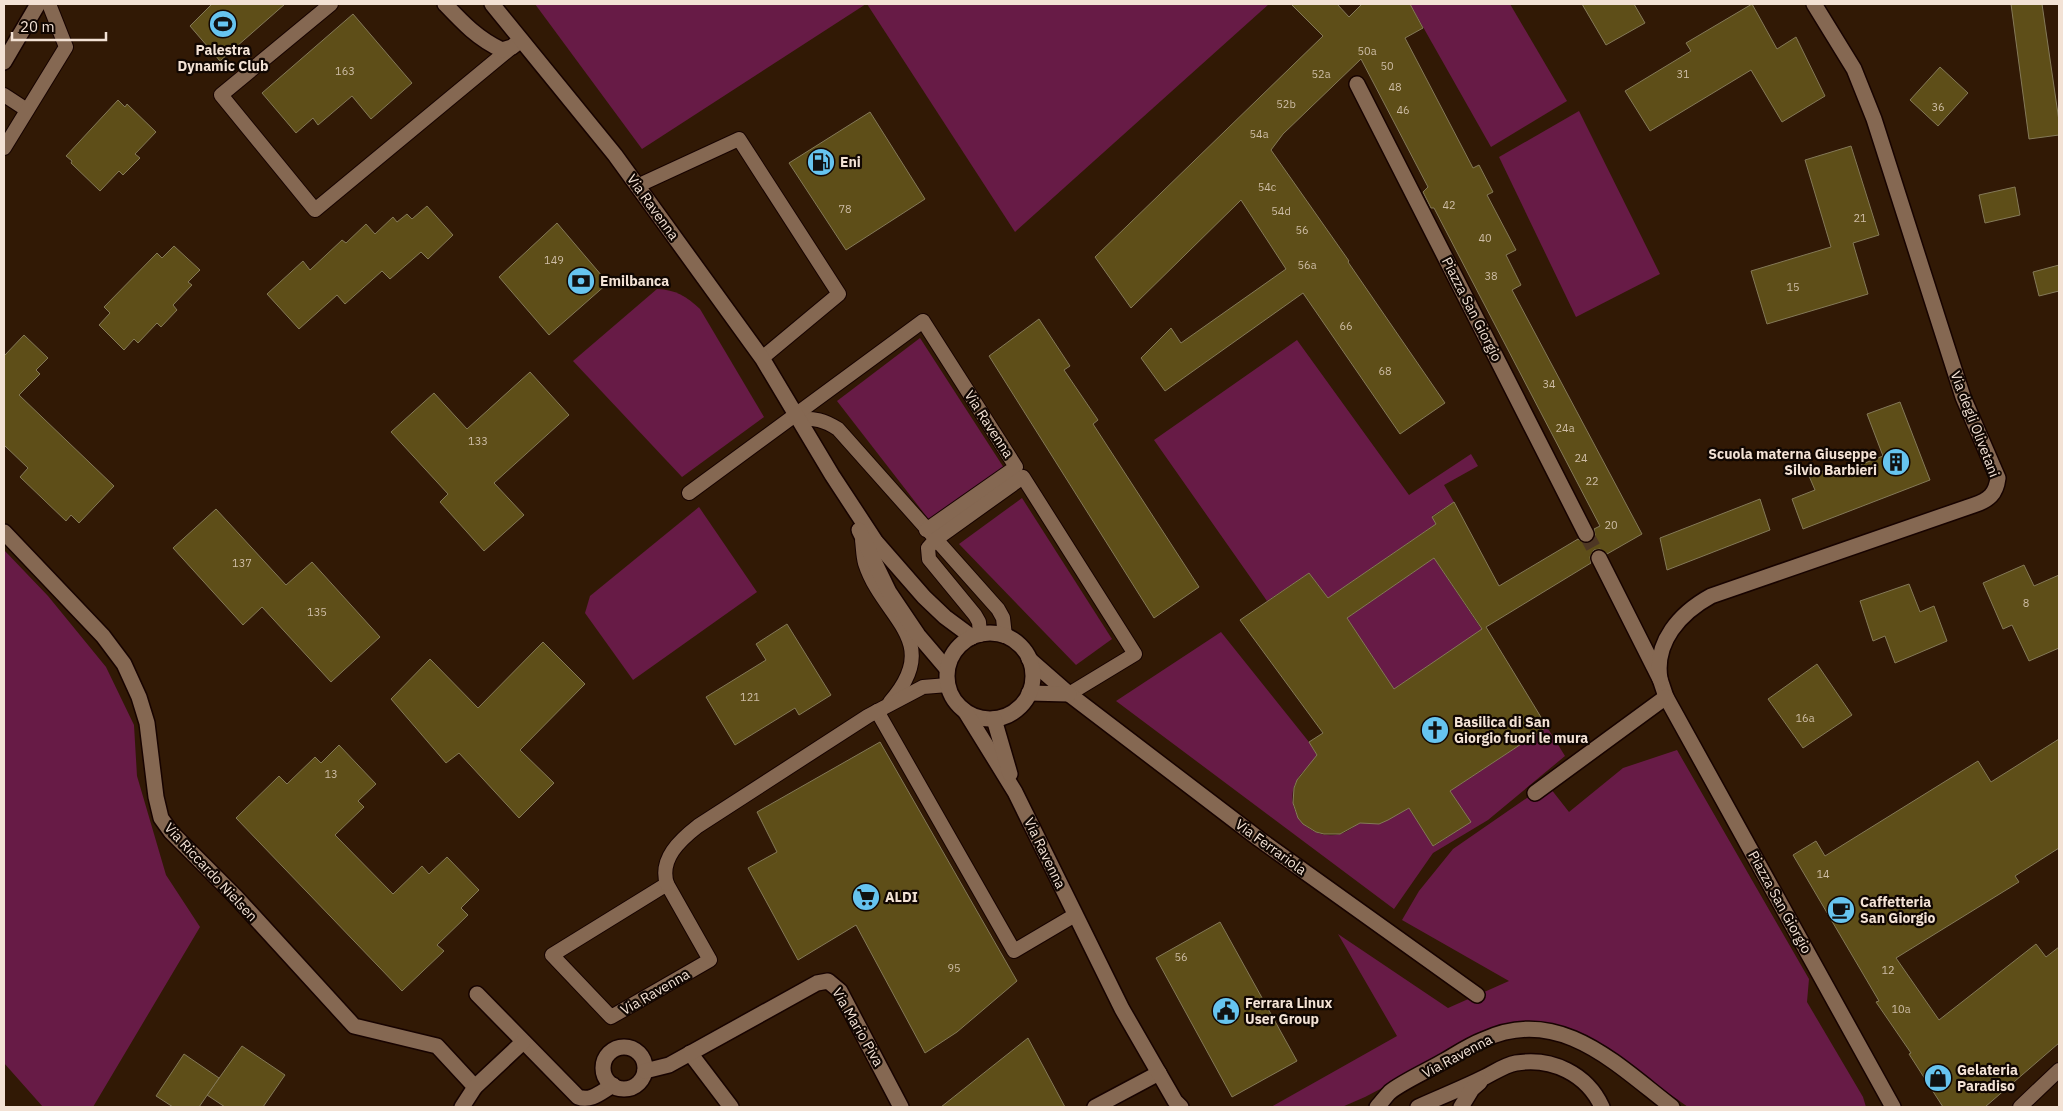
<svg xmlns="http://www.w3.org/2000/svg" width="2063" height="1111" font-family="'IBM Plex Sans',sans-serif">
  <rect width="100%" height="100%" fill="#311905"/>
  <g fill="#671b46">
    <polygon points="535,4 866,4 642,149"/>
    <polygon points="867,4 1269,4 1015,232"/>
    <polygon points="1410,4 1510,4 1567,101 1491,147"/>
    <polygon points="1579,111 1660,274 1576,317 1499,157"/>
    <path d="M 657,289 C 676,290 686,296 700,309 L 764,417 L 682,477 L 573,361 Z"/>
    <polygon points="920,338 1004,468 930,521 837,401"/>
    <polygon points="1297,340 1409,495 1471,454 1478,466 1444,485 1454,502 1432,516 1436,524 1328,598 1309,573 1267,601 1154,440"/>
    <polygon points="1022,498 1112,639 1076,665 959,544"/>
    <polygon points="699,507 757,592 633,680 585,613 590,596"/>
    <polygon points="4,550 48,596 106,667 134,725 137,776 166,875 200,927 93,1107 43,1107 4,1063"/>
    <polygon points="1434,558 1482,630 1394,689 1347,618"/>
    <path d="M 1221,632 L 1309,742 L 1320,760 C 1311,765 1302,770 1297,780 C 1281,808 1309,842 1340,834 C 1348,832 1356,825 1363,820 L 1379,824 L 1409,808 L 1434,846 L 1470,822 L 1450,791 L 1547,727 L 1565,756 L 1488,820 L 1433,853 L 1394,909 L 1116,701 Z"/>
    <polygon points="1677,750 1809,979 1807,1002 1863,1097 1866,1107 1688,1107 1593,1040 1559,1025 1533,1021 1498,1027 1365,1097 1342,1107 1271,1107 1397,1036 1338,934 1448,1008 1509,981 1402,920 1419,891 1453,849 1547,784 1569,812 1623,768"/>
  </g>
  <g fill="#5e4e18" stroke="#847958" fill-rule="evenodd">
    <polygon points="212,4 285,4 220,61 190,26"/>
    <path d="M 1291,4 L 1337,4 L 1349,17 L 1362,4 L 1410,4 L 1423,28 L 1405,38 L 1473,168 L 1479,165 L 1493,192 L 1487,195 L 1516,250 L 1506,255 L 1521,285 L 1512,290 L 1642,534 L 1607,554 L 1600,549 L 1594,550 L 1590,557 L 1591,563 L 1486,627 L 1547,727 L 1450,791 L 1471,822 L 1433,846 L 1409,808 L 1388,820 L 1379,824 L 1360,823 L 1340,834 L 1324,834 L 1316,832 L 1303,824 L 1298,818 L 1293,803 L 1294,788 L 1297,780 L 1317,755 L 1309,742 L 1323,733 L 1240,620 L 1309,573 L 1328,598 L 1436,524 L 1432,517 L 1454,502 L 1499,586 L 1578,539 L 1585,543 L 1591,542 L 1595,535 L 1594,529 L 1600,526 L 1434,208 L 1431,208 L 1423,192 L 1428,187 L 1361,59 L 1283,134 L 1271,150 L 1349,261 L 1348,262 L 1445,403 L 1400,434 L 1303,293 L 1165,391 L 1141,358 L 1171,328 L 1181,343 L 1286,269 L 1241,200 L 1131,308 L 1095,257 L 1323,36 ZM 1434,558 L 1482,629 L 1394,689 L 1347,618 Z"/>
    <polygon points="1582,4 1634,4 1645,23 1606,45"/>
    <polygon points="1752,4 1777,49 1796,37 1825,96 1782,122 1751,70 1650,131 1625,91 1691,51 1686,43"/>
    <polygon points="2011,4 2042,4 2059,121 2059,135 2029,139"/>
    <polygon points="353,14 412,83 371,119 352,96 318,125 313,118 296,133 262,93"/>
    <polygon points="1940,67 1968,93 1938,126 1910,100"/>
    <polygon points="118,100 125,107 127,104 156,132 135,154 140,158 123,175 119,171 100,191 71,163 72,161 66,156"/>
    <polygon points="870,112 925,199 846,250 789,163"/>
    <polygon points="1851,146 1879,235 1853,243 1868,294 1767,324 1751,271 1831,247 1805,160"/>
    <polygon points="2015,187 2020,215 1985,223 1979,195"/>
    <polygon points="427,206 453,235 428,259 421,252 390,279 382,271 345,304 337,295 299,329 267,294 303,261 310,270 342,240 346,243 366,224 375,234 393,217 397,222 407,214 412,219"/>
    <polygon points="557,223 608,283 549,335 499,277"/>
    <polygon points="174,246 200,270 188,282 192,285 173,305 177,310 161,327 157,323 138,343 134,339 124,350 99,325 110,313 104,307 157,253 162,258"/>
    <polygon points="2059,265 2059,291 2039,296 2033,272"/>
    <polygon points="1039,319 1070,366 1064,370 1098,420 1093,424 1199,587 1154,618 989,356"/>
    <polygon points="24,335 48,358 36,370 40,374 19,395 114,486 79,523 71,515 66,521 20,477 28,468 4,445 4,356"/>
    <polygon points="530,372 569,415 494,483 524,515 484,551 440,502 448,494 391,432 434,393 467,429"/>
    <polygon points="1900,402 1930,480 1803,529 1792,499 1815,490 1809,476 1831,468 1834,475 1883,456 1867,414"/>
    <polygon points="1760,499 1770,530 1667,570 1660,538"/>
    <polygon points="216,509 286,585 312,562 380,637 331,682 262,607 243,625 173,548"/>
    <polygon points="2024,565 2034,586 2059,575 2059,648 2029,661 2012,625 2003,629 1983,583"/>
    <polygon points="1909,584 1920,612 1934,606 1947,641 1895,663 1885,636 1873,641 1860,601"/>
    <polygon points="787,624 831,695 799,715 795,708 735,745 706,697 766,660 756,644"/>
    <polygon points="543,642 585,684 520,750 554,783 519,818 459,753 446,763 391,699 430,659 478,708"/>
    <polygon points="1817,664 1852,715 1803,748 1768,699"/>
    <polygon points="2059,739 2059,848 2015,876 2019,882 1896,958 1939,1020 2036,944 2046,957 2059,947 2059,1043 1985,1107 1943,1107 1909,1054 1911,1053 1876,1002 1879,1001 1793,855 1816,841 1825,856 1978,761 1991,782"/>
    <polygon points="880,742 1017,981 957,1032 925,1053 856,925 798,960 748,868 777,852 757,812"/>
    <polygon points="339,745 376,784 358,801 364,807 335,835 393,894 422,866 429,874 447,857 479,890 461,908 468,915 437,945 444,951 402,991 236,818 279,776 287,784 315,757 321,763"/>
    <polygon points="1220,922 1297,1061 1232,1097 1156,958"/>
    <polygon points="1028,1038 1065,1107 941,1107"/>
    <polygon points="242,1046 285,1075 263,1107 225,1107 207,1095"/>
    <polygon points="184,1054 219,1078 199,1107 173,1107 156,1096"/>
  </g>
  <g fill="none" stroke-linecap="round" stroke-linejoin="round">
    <polyline stroke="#4e3724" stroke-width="15" stroke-dasharray="15 8" stroke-linecap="butt" points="1586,534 1599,558"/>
    <defs>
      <g id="lane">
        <polyline points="331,4 221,95 315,210 512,47"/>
        <polyline points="4,95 27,110"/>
        <polyline points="4,148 66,47 49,4"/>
        <polyline points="637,186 739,139 839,294 762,358"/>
        <path d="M 798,419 C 815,418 824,420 838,429 L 998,609 L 1003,618 L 1005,636"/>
        <polyline points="689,493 923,321 1016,467 926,530"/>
        <path d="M 862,540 C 863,547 863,556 865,563 C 883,619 944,640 890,702"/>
        <polyline points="980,635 979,622 975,615 929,559 928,548 935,540 1023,477 1135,654 1069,694"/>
        <polyline points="877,711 1014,951 1075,915"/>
        <polygon points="667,884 710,960 611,1017 552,955"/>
        <path d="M 667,884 C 659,859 680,840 698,826 L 868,716 L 923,687 L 948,685"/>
        <polyline points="2020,1107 2059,1070"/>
      </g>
      <g id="street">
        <path d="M 445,4 C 463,23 478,39 502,50 L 512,47 L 521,40"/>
        <polyline points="4,62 38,4"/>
        <polyline points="1357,84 1586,534"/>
        <polyline points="4,532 103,636 124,664 139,697 147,723 156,797 161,818 171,832 236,897 354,1026 437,1046 475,1087"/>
        <polyline points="1599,558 1660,679 1666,697 1893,1107"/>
        <polyline points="1029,659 1069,694 1259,839 1477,995"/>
        <path d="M 1660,679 C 1654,642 1680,613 1711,596 L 1974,505 C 1989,500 1996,494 1998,478 L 1963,397 L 1874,119 L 1854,69 L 1814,4"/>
        <polyline points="1029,693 1069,694"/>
        <polyline points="1535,793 1666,697"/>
        <path d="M 477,994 L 578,1097 C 591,1102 601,1092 613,1085"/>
        <circle cx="624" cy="1068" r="21"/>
        <polyline points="690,1053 731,1107"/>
        <polyline points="645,1071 669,1065 817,983 828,981 840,991 901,1107"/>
        <polyline points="462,1107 475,1087 523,1042"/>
        <polyline points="1095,1107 1159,1073"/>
      </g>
      <g id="secondary">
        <polyline points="492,4 615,155 762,358 832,475 876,542 924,597 945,617 972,637"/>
        <polyline points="859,530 889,592 918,635 947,669"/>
        <circle cx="990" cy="676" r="43"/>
        <polyline points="965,711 1015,792 1122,1009 1175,1101 1181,1107"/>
        <polyline points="994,719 1010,774"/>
        <path d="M 1377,1107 C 1381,1103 1385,1097 1390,1092 C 1402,1082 1431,1069 1446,1060 C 1458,1053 1470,1045 1483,1040 C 1559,1004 1617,1065 1672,1107"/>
        <path d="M 1418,1107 C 1440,1097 1463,1088 1485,1077 C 1495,1072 1505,1065 1516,1063 C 1552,1057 1587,1074 1602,1107"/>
        <polyline points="1461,1107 1472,1089 1480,1082"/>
      </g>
    </defs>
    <use href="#lane" stroke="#170300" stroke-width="16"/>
    <use href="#street" stroke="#170300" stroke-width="18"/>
    <use href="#secondary" stroke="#170300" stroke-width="18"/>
    <use href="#lane" stroke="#856852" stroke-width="14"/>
    <use href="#street" stroke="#856852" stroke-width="15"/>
    <use href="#secondary" stroke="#856852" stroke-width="15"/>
  </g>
  <defs>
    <symbol id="stadium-disc" viewBox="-11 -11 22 22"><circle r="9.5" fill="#66c4ef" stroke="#110702"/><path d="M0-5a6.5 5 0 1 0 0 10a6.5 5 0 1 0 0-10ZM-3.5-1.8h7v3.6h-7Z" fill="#111"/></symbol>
    <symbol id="fuel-disc" viewBox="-11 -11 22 22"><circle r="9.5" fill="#66c4ef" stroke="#110702"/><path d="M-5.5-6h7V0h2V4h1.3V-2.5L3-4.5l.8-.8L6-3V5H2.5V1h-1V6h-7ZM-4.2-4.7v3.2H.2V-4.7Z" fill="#111"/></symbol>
    <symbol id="bank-disc" viewBox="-11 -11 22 22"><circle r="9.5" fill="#66c4ef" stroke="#110702"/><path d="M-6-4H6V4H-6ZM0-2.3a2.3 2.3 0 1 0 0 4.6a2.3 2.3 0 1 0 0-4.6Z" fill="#111"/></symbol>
    <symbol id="building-disc" viewBox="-11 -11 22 22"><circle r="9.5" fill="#66c4ef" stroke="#110702"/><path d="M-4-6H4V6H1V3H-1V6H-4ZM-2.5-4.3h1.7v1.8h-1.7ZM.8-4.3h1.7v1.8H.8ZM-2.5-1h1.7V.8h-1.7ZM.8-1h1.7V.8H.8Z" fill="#111"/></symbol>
    <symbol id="church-disc" viewBox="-11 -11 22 22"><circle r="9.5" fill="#66c4ef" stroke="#110702"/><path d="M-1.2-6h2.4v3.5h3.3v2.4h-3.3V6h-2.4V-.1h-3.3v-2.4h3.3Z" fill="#111"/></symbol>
    <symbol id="supermarket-disc" viewBox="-11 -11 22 22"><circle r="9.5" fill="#66c4ef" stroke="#110702"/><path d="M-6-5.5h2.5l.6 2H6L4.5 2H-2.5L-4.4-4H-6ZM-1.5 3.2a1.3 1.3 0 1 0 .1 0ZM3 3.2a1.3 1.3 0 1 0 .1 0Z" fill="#111"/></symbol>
    <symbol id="cafe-disc" viewBox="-11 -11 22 22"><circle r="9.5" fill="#66c4ef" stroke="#110702"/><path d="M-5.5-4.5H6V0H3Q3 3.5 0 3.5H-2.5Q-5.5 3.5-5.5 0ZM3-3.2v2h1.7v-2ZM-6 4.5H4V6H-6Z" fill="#111"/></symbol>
    <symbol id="civic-disc" viewBox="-11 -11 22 22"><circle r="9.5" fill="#66c4ef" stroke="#110702"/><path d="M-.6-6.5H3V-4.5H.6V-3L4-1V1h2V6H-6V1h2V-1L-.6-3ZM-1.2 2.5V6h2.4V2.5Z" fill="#111"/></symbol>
    <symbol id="shop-disc" viewBox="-11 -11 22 22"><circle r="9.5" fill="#66c4ef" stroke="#110702"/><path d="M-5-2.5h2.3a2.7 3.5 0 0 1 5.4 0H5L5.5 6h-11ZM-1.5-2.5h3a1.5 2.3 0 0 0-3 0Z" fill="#111"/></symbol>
  </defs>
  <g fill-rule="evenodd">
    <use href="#stadium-disc" x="207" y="8" width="32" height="32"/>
    <use href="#fuel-disc" x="805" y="146" width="32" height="32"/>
    <use href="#bank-disc" x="565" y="265" width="32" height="32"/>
    <use href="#building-disc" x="1880" y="446" width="32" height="32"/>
    <use href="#church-disc" x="1419" y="714" width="32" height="32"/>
    <use href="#supermarket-disc" x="850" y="881" width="32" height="32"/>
    <use href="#cafe-disc" x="1825" y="894" width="32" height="32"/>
    <use href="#civic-disc" x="1210" y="995" width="32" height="32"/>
    <use href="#shop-disc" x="1922" y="1062" width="32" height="32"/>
  </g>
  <g text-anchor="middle" stroke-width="4.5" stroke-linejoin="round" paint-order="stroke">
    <g font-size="11" fill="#cebda6">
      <text x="1367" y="55">50a</text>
      <text x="1387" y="70">50</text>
      <text x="345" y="75">163</text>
      <text x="1321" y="78">52a</text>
      <text x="1683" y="78">31</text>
      <text x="1395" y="91">48</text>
      <text x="1286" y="108">52b</text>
      <text x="1938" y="111">36</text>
      <text x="1403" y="114">46</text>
      <text x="1259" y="138">54a</text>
      <text x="1267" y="191">54c</text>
      <text x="1449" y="209">42</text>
      <text x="845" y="213">78</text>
      <text x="1281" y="215">54d</text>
      <text x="1860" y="222">21</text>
      <text x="1302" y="234">56</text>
      <text x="1485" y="242">40</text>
      <text x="554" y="264">149</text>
      <text x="1307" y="269">56a</text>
      <text x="1491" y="280">38</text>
      <text x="1793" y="291">15</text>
      <text x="1346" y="330">66</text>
      <text x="1385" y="375">68</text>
      <text x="1549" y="388">34</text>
      <text x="1565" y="432">24a</text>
      <text x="478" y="445">133</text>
      <text x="1581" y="462">24</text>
      <text x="1592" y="485">22</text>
      <text x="1611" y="529">20</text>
      <text x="242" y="567">137</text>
      <text x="2026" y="607">8</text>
      <text x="317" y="616">135</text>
      <text x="750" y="701">121</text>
      <text x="1805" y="722">16a</text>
      <text x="331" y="778">13</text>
      <text x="1823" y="878">14</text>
      <text x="1181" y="961">56</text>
      <text x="954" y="972">95</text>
      <text x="1888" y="974">12</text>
      <text x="1901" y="1013">10a</text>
    </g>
    <g font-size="14" font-weight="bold" fill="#f3e2d5" stroke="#110702" text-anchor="start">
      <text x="223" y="55" text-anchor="middle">Palestra<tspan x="223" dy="16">Dynamic Club</tspan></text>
      <text x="840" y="167">Eni</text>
      <text x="600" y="286">Emilbanca</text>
      <text x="1877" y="459" text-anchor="end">Scuola materna Giuseppe<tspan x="1877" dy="16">Silvio Barbieri</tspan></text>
      <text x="1454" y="727">Basilica di San<tspan x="1454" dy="16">Giorgio fuori le mura</tspan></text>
      <text x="885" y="902">ALDI</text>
      <text x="1860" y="907">Caffetteria<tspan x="1860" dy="16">San Giorgio</tspan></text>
      <text x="1245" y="1008">Ferrara Linux<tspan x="1245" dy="16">User Group</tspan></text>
      <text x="1957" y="1075">Gelateria<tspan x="1957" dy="16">Paradiso</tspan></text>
    </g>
    <g font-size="14" fill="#f3e2d5" stroke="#110702">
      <text transform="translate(653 207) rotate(54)" y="5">Via Ravenna</text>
      <text transform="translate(1472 309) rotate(63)" y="5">Piazza San Giorgio</text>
      <text transform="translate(989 424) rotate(57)" y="5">Via Ravenna</text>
      <text transform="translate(1975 424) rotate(69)" y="5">Via degli Olivetani</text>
      <text transform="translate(1271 847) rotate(36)" y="5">Via Ferrariola</text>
      <text transform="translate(1045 853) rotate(64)" y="5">Via Ravenna</text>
      <text transform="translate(211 872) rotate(47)" y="5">Via Riccardo Nielsen</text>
      <text transform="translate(1780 902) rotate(61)" y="5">Piazza San Giorgio</text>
      <text transform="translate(655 992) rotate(-30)" y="5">Via Ravenna</text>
      <text transform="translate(858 1027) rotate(60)" y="5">Via Mario Piva</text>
      <text transform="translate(1457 1056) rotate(-28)" y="5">Via Ravenna</text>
    </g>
  </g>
  <rect width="2063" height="1111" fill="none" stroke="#f3e2d5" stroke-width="10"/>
  <path d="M12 32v8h94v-8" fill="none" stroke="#f3e2d5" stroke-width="2.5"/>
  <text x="20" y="32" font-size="15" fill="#f3e2d5" stroke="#110702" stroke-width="4" paint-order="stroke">20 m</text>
</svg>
